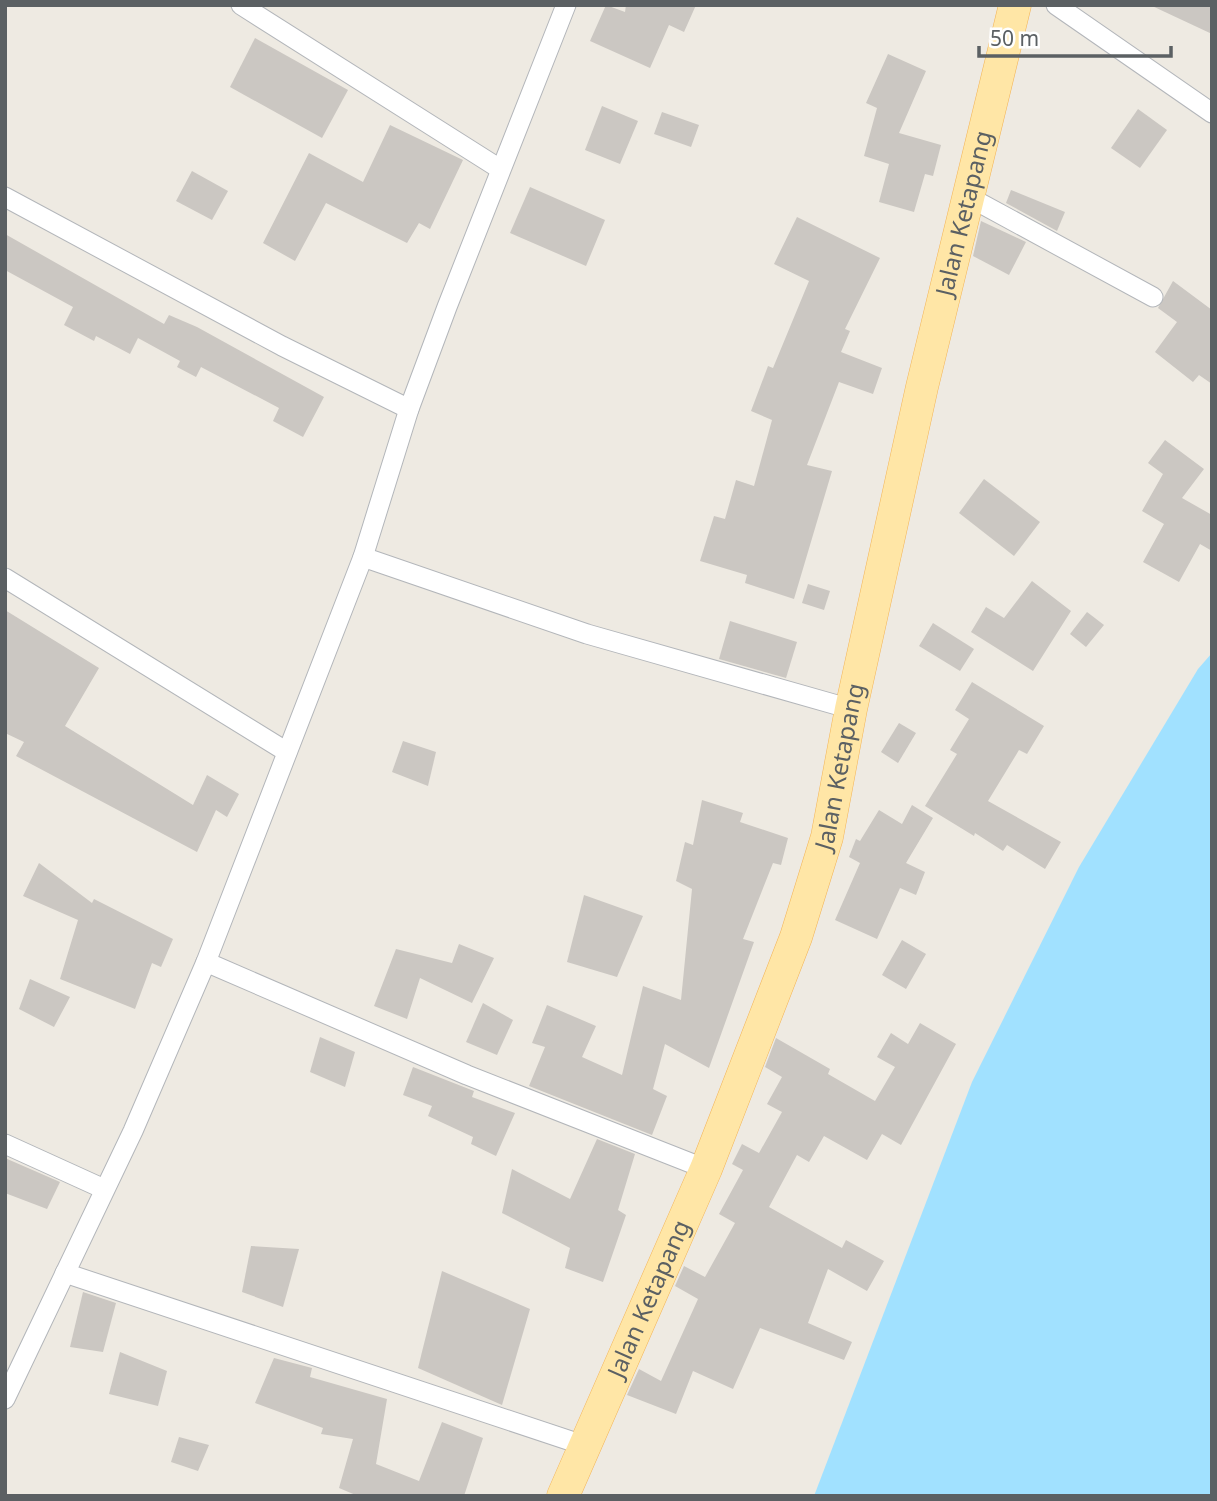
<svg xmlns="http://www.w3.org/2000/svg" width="1217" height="1501" font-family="'Noto Sans',sans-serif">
  <rect width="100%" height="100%" fill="#eeeae2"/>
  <polygon fill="#a1e1ff" points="1212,653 1212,1496 814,1496 972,1082 1079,867 1198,669"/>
  <g fill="#cbc7c2">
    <polygon points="606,5 625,12 626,5 696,5 684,32 669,25 650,68 590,41"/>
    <polygon points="1150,5 1212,5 1212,34"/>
    <polygon points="255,38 348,90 322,138 230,87"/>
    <polygon points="888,54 926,71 899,133 941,145 933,176 925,174 914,212 879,202 889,164 864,156 877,108 866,103"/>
    <polygon points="602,106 638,121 620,164 585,150"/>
    <polygon points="1138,109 1167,130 1140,168 1111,148"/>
    <polygon points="662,112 699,125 691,147 654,134"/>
    <polygon points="390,125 463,160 430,229 419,223 407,243 326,203 295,261 263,243 309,153 363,182"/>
    <polygon points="192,171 228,191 212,220 176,201"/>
    <polygon points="530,187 605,220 586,266 510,233"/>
    <polygon points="1011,190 1065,212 1057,231 1006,203"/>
    <polygon points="797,217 880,258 845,329 850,331 841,352 882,368 873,394 839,382 807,465 832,471 794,599 745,583 747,575 700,561 714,516 725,519 736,480 754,486 772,420 751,411 768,366 773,368 809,281 774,264"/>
    <polygon points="981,221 1026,242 1009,275 973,256"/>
    <polygon points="5,234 164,324 169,315 197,327 324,397 303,437 273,421 279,408 201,367 196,377 177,367 180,361 138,338 130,354 96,336 94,341 64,325 73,307 5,270"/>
    <polygon points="1173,281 1212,310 1212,384 1199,375 1193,382 1155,352 1177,322 1158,308"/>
    <polygon points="1165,440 1204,469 1182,498 1212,515 1212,551 1200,544 1179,582 1143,562 1164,524 1142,511 1163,474 1148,463"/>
    <polygon points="984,479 1040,522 1014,556 959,513"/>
    <polygon points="1032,581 1071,611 1033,671 971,632 986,607 1004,618"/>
    <polygon points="808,584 830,591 824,610 802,603"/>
    <polygon points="5,610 99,668 65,726 193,805 207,775 239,794 227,817 216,810 197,852 16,756 24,742 5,733"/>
    <polygon points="1087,612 1104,625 1086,647 1070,634"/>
    <polygon points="730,621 797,642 786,678 719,659"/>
    <polygon points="933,623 974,649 960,671 919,646"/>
    <polygon points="972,682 1044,726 1027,754 1019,750 988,801 1061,842 1045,869 1007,845 1003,851 975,833 974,836 925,806 957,754 950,750 969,719 955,710"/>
    <polygon points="899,723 916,733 898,763 881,752"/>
    <polygon points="403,741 436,752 428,786 392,772"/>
    <polygon points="702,800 743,813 740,822 788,838 781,865 773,863 743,939 754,942 709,1068 665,1044 653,1089 667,1096 652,1135 529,1086 545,1047 532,1043 547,1005 596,1026 582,1057 622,1075 643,986 681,1000 692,889 676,881 685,842 693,845"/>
    <polygon points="912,805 933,818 906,863 925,872 916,895 900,888 877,939 835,920 860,863 849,857 856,839 860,841 879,810 902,824"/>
    <polygon points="39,863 92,903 94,899 173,939 161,967 152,963 135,1009 60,979 78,920 23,896"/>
    <polygon points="584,895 643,916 617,977 567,962"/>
    <polygon points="902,940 926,954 906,989 882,975"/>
    <polygon points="459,944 494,958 472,1003 420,978 407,1019 374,1006 396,949 452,963"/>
    <polygon points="30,979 70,997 54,1027 19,1009"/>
    <polygon points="483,1003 513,1020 497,1055 466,1042"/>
    <polygon points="920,1023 956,1044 901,1145 882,1134 867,1160 824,1136 809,1162 797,1155 769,1207 842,1248 846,1240 884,1261 867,1291 828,1269 808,1323 852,1342 844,1360 760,1328 733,1389 693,1371 676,1414 627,1395 639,1369 661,1381 698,1299 675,1286 684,1266 705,1277 735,1223 719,1214 743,1170 732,1164 742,1144 759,1153 782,1112 767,1104 782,1077 765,1067 776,1038 830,1069 828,1074 875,1101 895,1067 877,1057 891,1033 908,1044"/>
    <polygon points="320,1037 355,1052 345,1087 310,1072"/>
    <polygon points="413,1067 474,1091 472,1097 515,1113 496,1156 471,1144 473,1137 428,1116 432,1106 403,1095"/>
    <polygon points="597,1139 635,1154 618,1210 626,1215 603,1282 565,1268 570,1248 502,1213 512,1169 570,1199"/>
    <polygon points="5,1158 60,1182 47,1209 5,1193"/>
    <polygon points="251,1246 299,1249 283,1307 242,1292"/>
    <polygon points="442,1271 530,1309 502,1405 418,1368"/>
    <polygon points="83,1292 116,1303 103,1352 70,1347"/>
    <polygon points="120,1352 167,1371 158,1406 109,1394"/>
    <polygon points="274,1358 312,1368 310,1377 387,1399 376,1464 419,1481 442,1422 483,1438 464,1496 358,1496 339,1488 353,1439 321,1434 323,1428 255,1403"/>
    <polygon points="179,1437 209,1445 198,1471 171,1462"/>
  </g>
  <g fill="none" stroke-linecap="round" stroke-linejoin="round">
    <defs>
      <g id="street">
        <polyline points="241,5 500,169"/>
        <polyline points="1056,5 1212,113"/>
        <polyline points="5,197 282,346 409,409"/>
        <polyline points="969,197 1153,297"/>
        <polyline points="363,557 587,634 851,709"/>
        <polyline points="5,578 287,752"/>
        <polyline points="206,962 467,1075 706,1169"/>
        <polyline points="5,1144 104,1189"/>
        <polyline points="65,1273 586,1446"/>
        <polyline points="5,1399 133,1131 206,962 363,557 409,409 447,307 566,5"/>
      </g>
      <g id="primary">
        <path id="s1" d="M 563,1496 L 706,1169 L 796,937 L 827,837 L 851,709 L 922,387 L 1015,5"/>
      </g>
    </defs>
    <use href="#street" stroke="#b3b6ba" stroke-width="21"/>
    <use href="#primary" stroke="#f3b457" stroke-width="33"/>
    <use href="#street" stroke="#fff" stroke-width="19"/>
    <use href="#primary" stroke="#ffe6a6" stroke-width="32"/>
  </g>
  <g text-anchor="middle" stroke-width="7" stroke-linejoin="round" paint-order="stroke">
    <g font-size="24" fill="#5b6063" stroke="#fff">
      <text dy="8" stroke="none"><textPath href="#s1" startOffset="1349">Jalan Ketapang</textPath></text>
      <text dy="8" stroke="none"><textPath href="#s1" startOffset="782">Jalan Ketapang</textPath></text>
      <text dy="8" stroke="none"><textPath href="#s1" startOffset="215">Jalan Ketapang</textPath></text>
    </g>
  </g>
  <rect width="1217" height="1501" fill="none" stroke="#5b6063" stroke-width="14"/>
  <path d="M979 46v10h192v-10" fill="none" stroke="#5b6063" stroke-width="3.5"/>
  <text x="990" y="46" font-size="21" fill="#5b6063" stroke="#ffffff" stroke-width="5" paint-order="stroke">50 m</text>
</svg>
